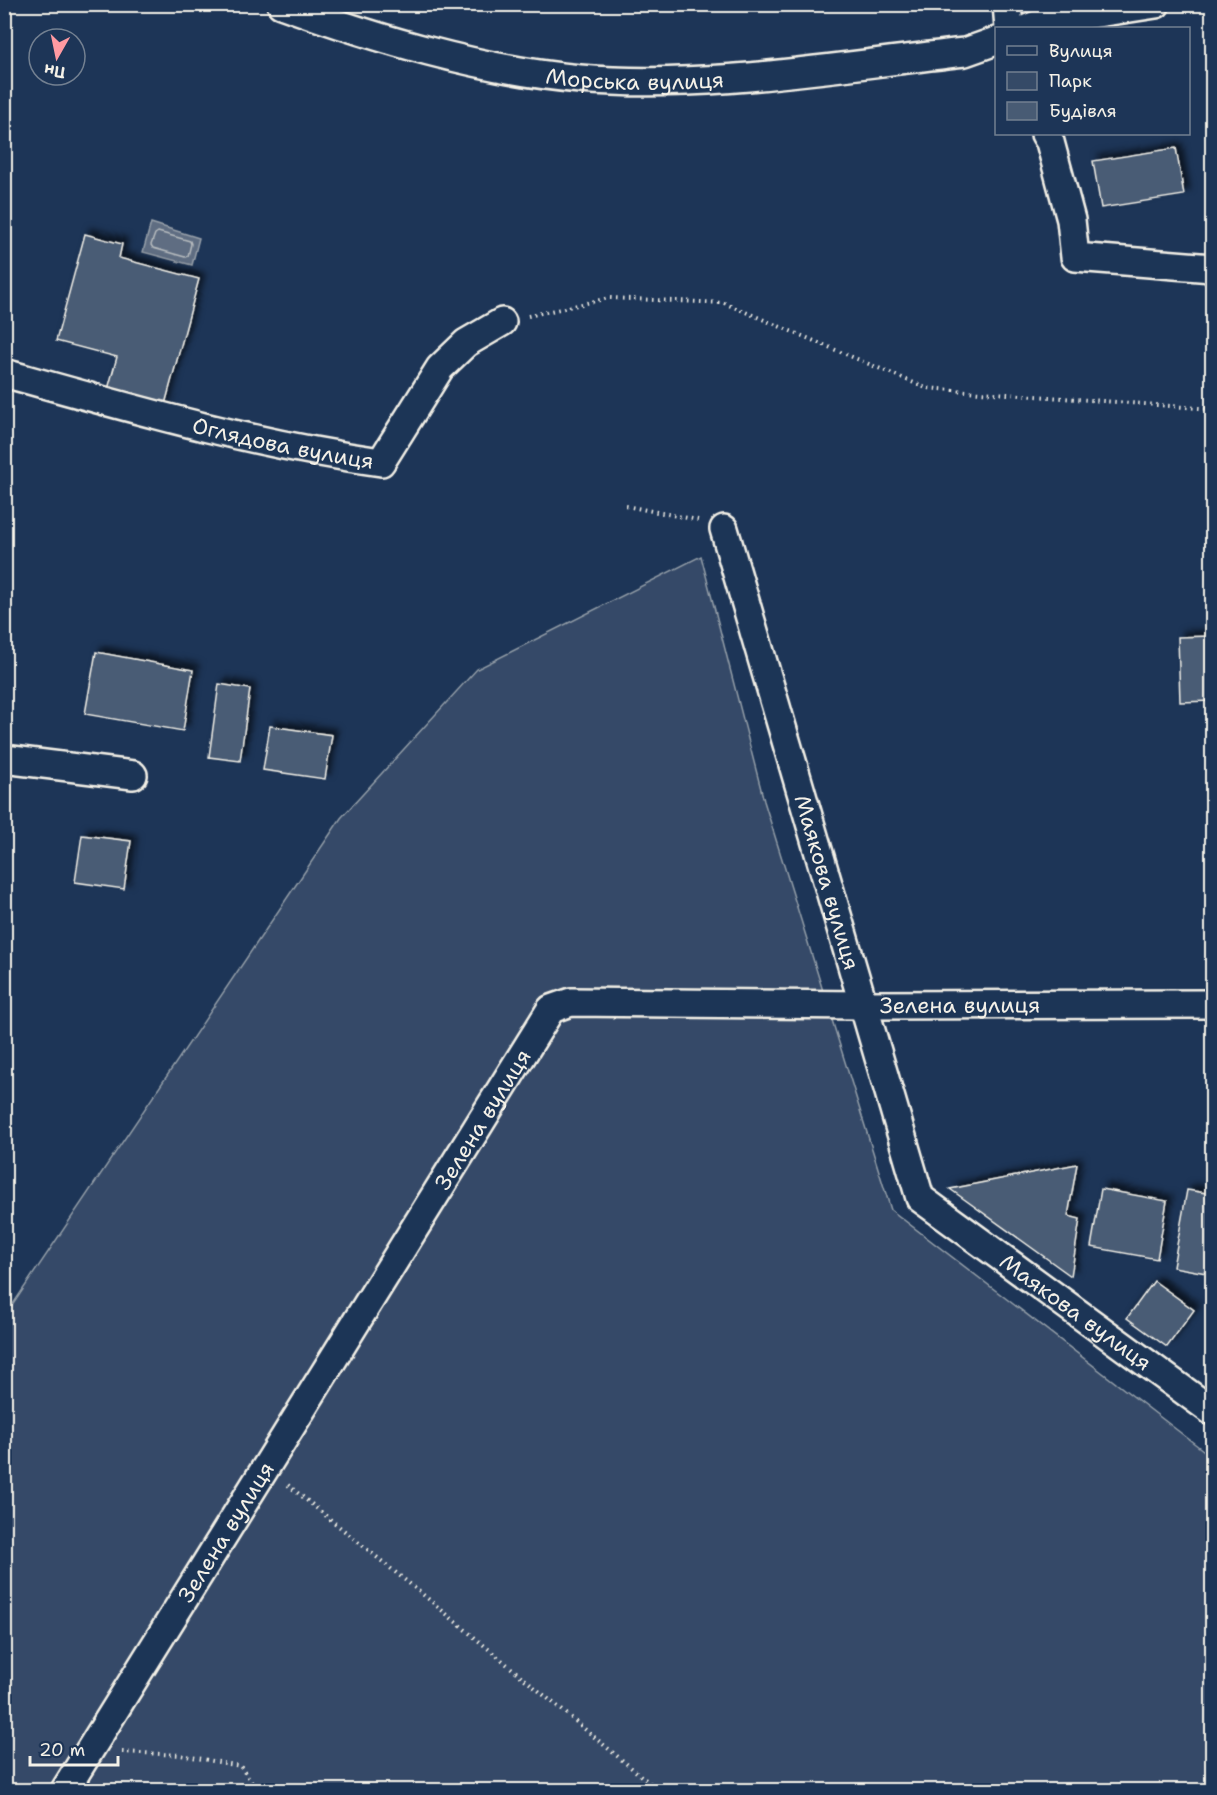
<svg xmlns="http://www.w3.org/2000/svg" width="1217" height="1795" font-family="'Shantell Sans',sans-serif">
  <defs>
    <filter id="shadow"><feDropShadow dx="5.5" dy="-5.5" stdDeviation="3" flood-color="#0009"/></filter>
  </defs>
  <rect width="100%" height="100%" fill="#1d3557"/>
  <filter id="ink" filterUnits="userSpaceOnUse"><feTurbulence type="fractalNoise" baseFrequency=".0167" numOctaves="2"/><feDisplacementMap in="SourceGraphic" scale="12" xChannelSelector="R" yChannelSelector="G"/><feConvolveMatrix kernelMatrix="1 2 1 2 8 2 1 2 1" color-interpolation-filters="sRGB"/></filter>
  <g filter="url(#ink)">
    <polygon fill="#354a67" stroke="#949ea8" stroke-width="1.5" points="701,556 764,801 891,1210 1212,1457 1212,1790 5,1790 5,1316 341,818 477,669"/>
    <polygon fill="#5e6d82" stroke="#9aa2ab" stroke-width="1.5" points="151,223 199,238 192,265 143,252"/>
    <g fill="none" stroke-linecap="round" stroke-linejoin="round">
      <polygon stroke="#b8bcbf" stroke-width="1.5" points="158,232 190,241 191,244 188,256 185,257 153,248 151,245 155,234"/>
    </g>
    <g fill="#485b74" stroke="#f4f1e8" stroke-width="1.5" filter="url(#shadow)">
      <polygon points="1176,148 1184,195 1101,208 1093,161"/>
      <polygon points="85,234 122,244 119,258 199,279 164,408 107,393 117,357 56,341"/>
      <polygon points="1212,636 1212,701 1180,702 1178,637"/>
      <polygon points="96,652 193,670 183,731 85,714"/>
      <polygon points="219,684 250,689 240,761 209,757"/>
      <polygon points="270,726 332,735 325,779 263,770"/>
      <polygon points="82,835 131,841 124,889 75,882"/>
      <polygon points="1077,1164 1068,1216 1080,1219 1071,1276 950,1189"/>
      <polygon points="1101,1189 1167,1201 1157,1259 1091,1247"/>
      <polygon points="1187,1190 1212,1194 1212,1274 1173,1267"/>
      <polygon points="1154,1281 1194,1310 1167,1347 1127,1318"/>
    </g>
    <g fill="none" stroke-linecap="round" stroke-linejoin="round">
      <defs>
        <g id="street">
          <path id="s1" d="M 281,4 C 375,38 480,70 580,79 C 708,90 837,66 965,52 L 996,41"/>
          <polyline points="1007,4 1009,28"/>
          <polyline points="1029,28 1046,21 1156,4"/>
          <polyline points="1045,134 1050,142 1071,220 1075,257 1212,268"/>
          <path id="s2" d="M 4,373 C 129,408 253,444 381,462 L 440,368 L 466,343 L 502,322"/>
          <path id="s3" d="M 724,529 L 920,1198 L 1212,1411"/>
          <polyline points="4,759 133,775"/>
          <path id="s4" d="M 65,1790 L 551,1009 L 571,1002 L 863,1005 L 1212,1004"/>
        </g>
      </defs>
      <use href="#street" stroke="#f4f1e8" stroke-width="32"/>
      <g stroke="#f4f1e8" stroke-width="4" stroke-dasharray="1.5 4.5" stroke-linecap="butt">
        <polyline points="528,316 609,298 724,303 926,388 1212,409"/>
        <polyline points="626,506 698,520"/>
        <polyline points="288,1485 432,1602 658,1790"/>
        <polyline points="122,1752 181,1755 240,1766 257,1790"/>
      </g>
      <use href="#street" stroke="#1d3557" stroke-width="27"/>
    </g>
  </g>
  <g text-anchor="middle" stroke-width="5" stroke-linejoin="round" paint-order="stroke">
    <g font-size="22" fill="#f4f1e8" stroke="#1d3557">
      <text dy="8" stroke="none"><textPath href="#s1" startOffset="364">Морська вулиця</textPath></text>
      <text dy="8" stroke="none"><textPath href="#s2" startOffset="288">Оглядова вулиця</textPath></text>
      <text dy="8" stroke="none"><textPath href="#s3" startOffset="368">Маякова вулиця</textPath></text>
      <text dy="8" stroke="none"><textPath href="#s4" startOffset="1330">Зелена вулиця</textPath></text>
      <text dy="8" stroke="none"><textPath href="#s4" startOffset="790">Зелена вулиця</textPath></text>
      <text dy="8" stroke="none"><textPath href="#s3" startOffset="890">Маякова вулиця</textPath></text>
      <text dy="8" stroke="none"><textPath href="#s4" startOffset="304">Зелена вулиця</textPath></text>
    </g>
  </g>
  <rect width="1217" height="1795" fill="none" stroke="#1d3557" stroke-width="24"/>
  <rect x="12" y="12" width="1193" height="1771" fill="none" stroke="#f4f1e8" stroke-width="2" filter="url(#ink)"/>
  <rect x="995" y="27" width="195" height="108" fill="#1d3557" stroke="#738091" stroke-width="1.5"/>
  <rect x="1007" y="46" width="30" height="9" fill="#1d3557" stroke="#738091" stroke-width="1.5"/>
  <text x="1049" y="57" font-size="18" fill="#f4f1e8">Вулиця</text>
  <rect x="1007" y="72" width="30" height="18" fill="#354a67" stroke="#738091" stroke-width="1.5"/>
  <text x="1049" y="87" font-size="18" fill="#f4f1e8">Парк</text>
  <rect x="1007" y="102" width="30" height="18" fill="#485b74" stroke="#738091" stroke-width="1.5"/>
  <text x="1049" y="117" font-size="18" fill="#f4f1e8">Будівля</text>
  <g transform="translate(57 57) rotate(189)"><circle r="28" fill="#1d3557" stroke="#738091" stroke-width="1.5"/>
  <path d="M0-4.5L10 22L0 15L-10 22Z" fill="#ff9aa2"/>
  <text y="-9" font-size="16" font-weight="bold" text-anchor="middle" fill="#f4f1e8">Пн</text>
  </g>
  <path d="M30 1756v9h88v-9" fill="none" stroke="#f4f1e8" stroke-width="3"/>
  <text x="39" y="1756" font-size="18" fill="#f4f1e8" stroke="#1d3557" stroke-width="4.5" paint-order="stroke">20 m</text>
</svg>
